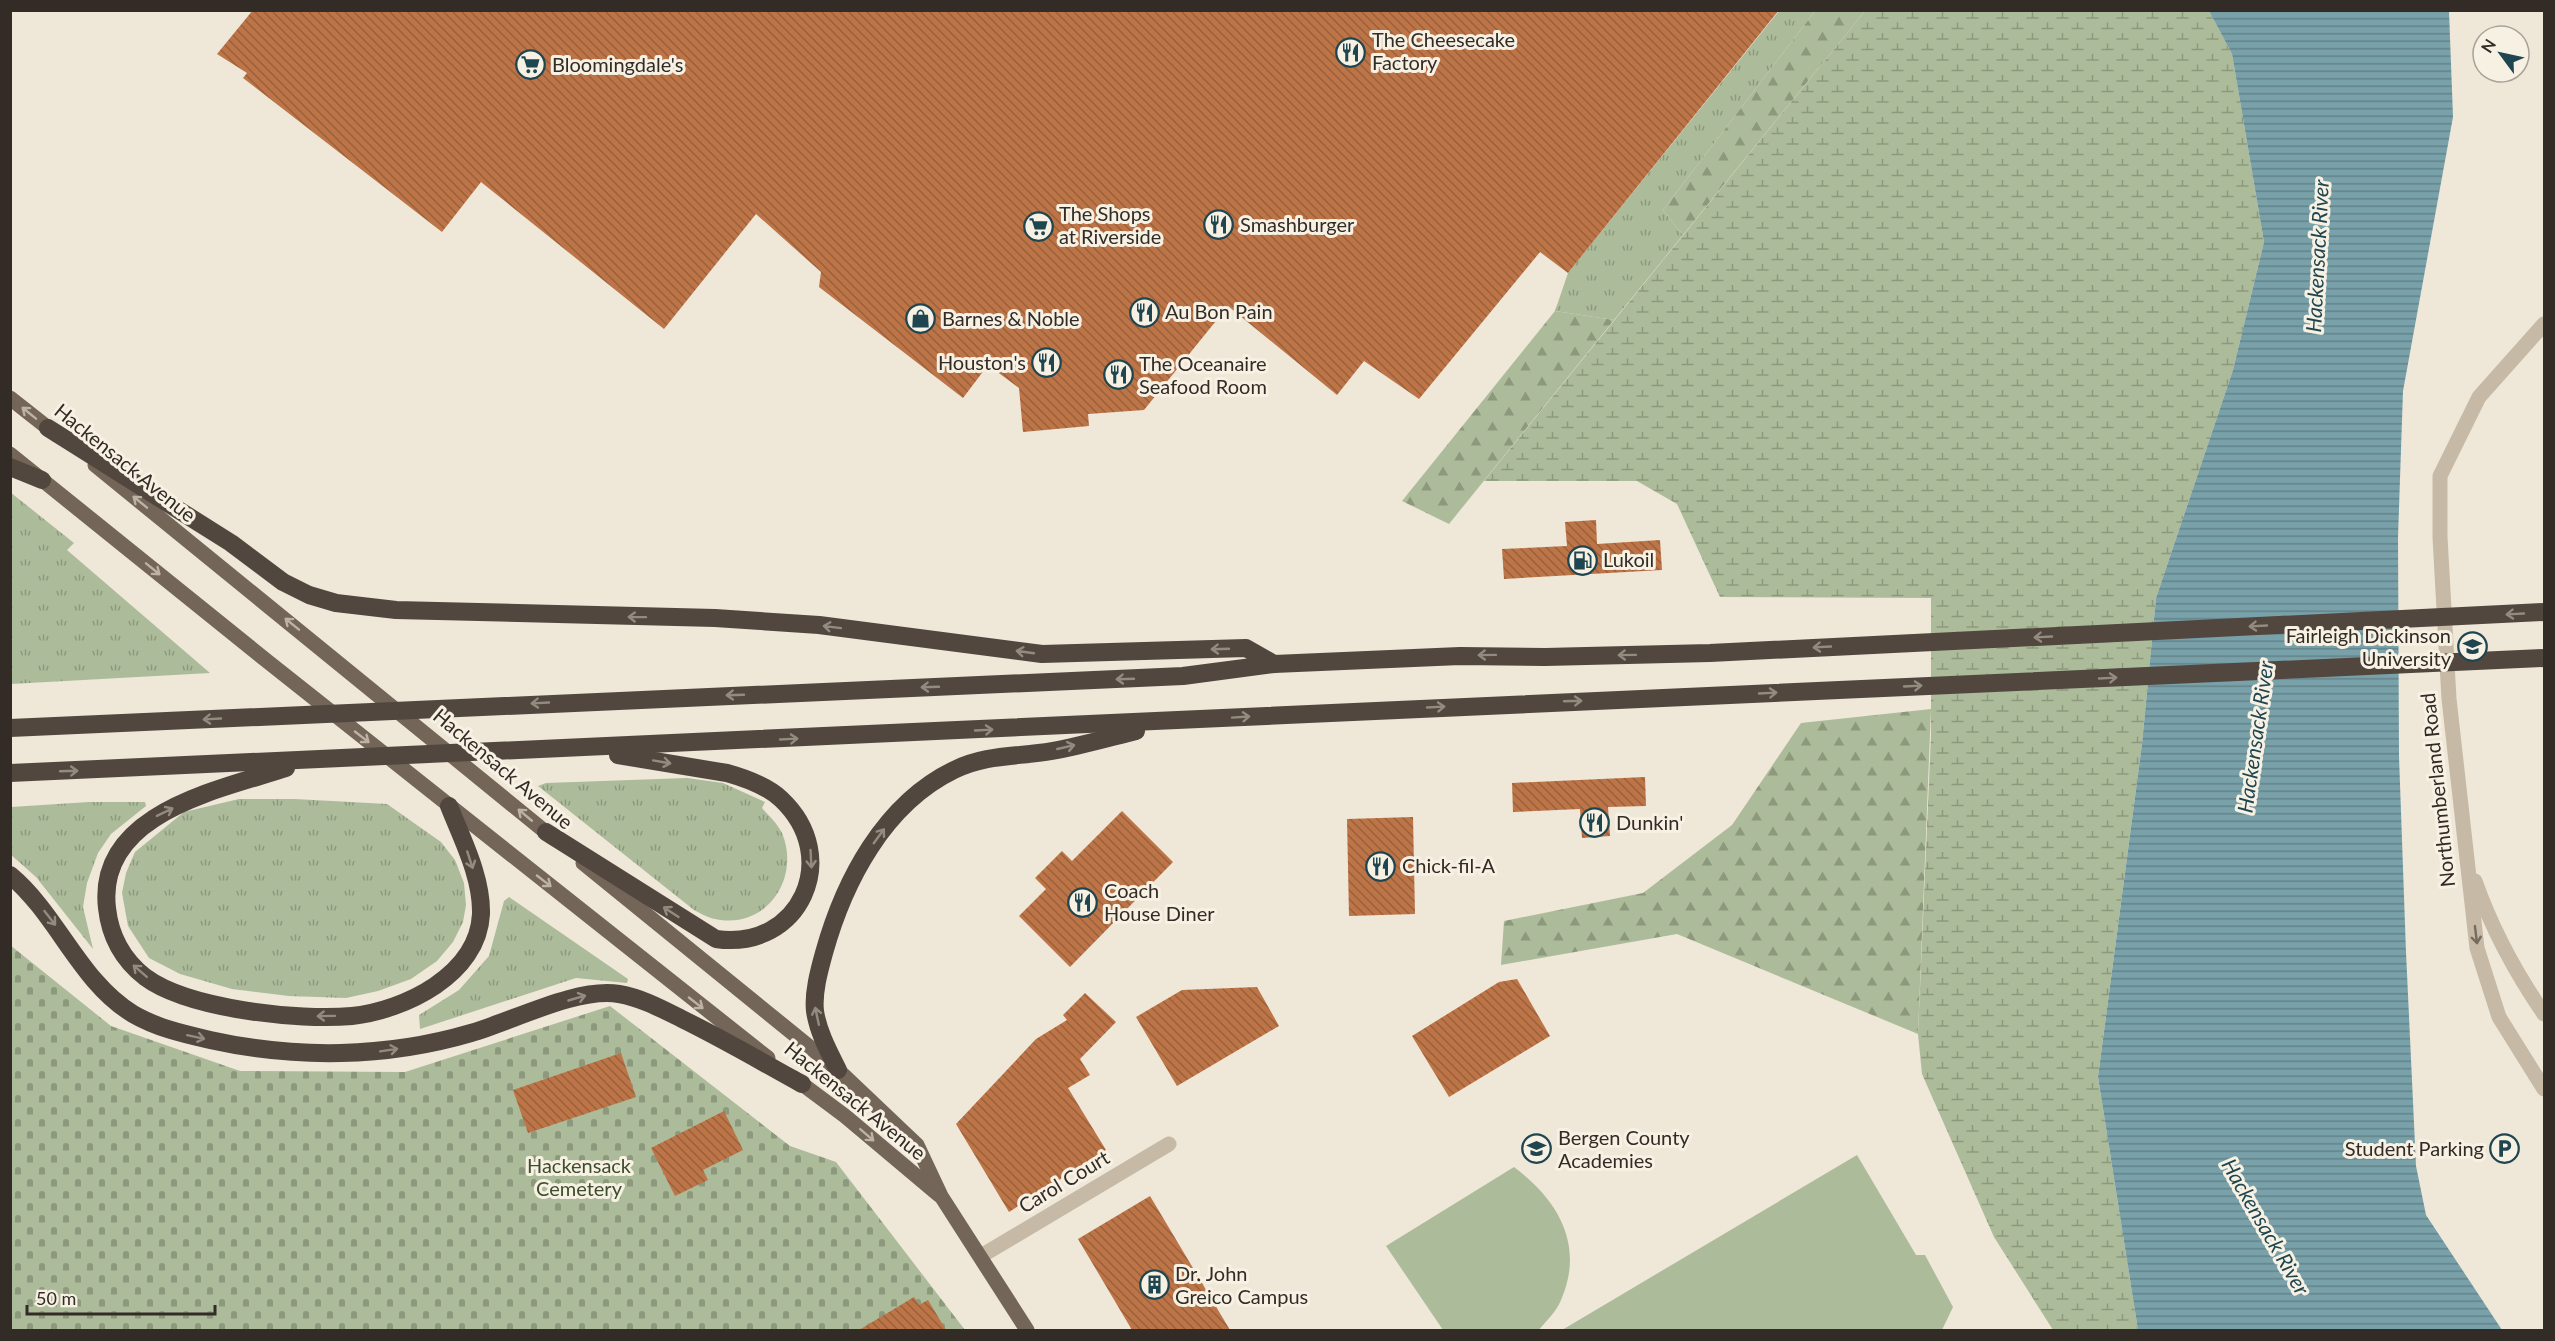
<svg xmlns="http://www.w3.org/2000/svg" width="2555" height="1341" font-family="Lato,sans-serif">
  <defs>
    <pattern id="grass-tufts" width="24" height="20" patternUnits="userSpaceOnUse" patternTransform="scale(1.5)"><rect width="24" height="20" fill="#acbc9a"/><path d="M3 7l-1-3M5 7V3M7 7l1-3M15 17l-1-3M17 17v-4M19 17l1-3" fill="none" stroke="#8d997d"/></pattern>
    <pattern id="forest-firs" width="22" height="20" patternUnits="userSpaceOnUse" patternTransform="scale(1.5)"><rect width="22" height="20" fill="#acbc9a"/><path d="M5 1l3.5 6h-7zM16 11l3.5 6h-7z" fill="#8d997d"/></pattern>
    <pattern id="wetland-marsh" width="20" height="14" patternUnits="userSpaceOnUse" patternTransform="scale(1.5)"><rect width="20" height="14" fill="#acbc9a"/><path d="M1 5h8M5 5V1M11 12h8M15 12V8" fill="none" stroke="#8d997d"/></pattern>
    <pattern id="cemetery-stones" width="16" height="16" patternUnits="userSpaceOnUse" patternTransform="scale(1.5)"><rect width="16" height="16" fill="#acbc9a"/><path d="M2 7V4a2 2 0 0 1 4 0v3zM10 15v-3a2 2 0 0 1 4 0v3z" fill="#8d997d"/></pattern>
    <pattern id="water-rules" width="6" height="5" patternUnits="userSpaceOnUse" patternTransform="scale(1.5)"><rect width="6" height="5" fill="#79a1aa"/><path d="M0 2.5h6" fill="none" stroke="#64838a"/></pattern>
    <pattern id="building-back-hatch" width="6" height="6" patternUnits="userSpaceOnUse" patternTransform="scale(1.5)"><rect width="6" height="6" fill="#bd7548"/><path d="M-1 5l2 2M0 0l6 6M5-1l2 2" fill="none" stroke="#9a603c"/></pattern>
  </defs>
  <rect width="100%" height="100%" fill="#efe7d8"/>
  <g fill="url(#grass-tufts)">
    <polygon points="1779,11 1815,11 1663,210 1683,235 1614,320 1555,311 1568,273"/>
    <polygon points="10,492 74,543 67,550 210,673 11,684"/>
    <path d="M 687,778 L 723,783 L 765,802 L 762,808 C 769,816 777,823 782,833 C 801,879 766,930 715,919 C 708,918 700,913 694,910 L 538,786 L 546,783 Z"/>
    <polygon points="239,799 295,799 387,804 441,842 455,860 464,883 466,905 463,922 453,942 437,961 411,979 378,991 346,998 289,996 232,989 180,974 149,958 128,926 122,893 126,873 135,852 184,812"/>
    <polygon points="89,802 145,802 146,806 111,834 98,853 87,883 83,907 93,949 36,877 10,854 11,807"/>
    <polygon points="509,897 628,979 627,983 576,978 420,1029 419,1015 459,990 489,956 504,901"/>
  </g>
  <g fill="url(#forest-firs)">
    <polygon points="1815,11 1865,11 1683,235 1663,210"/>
    <polygon points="1555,311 1614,320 1449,524 1402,501"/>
    <polygon points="1931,709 1918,1034 1677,934 1501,965 1504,921 1643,893 1732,825 1801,723"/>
  </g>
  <polygon fill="url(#wetland-marsh)" points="1865,11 2209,11 2232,54 2264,242 2233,370 2156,598 2142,744 2098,1077 2138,1330 2053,1330 1994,1237 1922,1074 1918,1034 1931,735 1931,598 1720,597 1677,504 1637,481 1484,481"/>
  <polygon fill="url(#cemetery-stones)" points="10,945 111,1026 240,1071 405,1072 610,1006 790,1146 836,1162 965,1330 11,1330"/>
  <g fill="#acbc9a">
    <polygon points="1857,1155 1916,1255 1925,1255 1953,1307 1942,1330 1562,1330"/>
    <path d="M 1514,1167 C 1558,1200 1585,1245 1561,1300 C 1557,1311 1546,1321 1539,1330 L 1443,1330 L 1386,1246 Z"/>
  </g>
  <polygon fill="url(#water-rules)" points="2209,11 2449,11 2453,117 2403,391 2398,538 2399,756 2406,952 2416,1166 2426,1215 2502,1330 2138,1330 2098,1077 2142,744 2156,598 2233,370 2264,242 2232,54"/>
  <g fill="url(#building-back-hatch)">
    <polygon points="253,10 1779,10 1568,273 1540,252 1419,399 1364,361 1337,395 1228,306 1144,410 1088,414 1089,426 1023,432 1019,388 988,365 963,398 819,287 821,272 756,214 664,329 481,182 442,232 243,78 247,73 217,54"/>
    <polygon points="1596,520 1597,544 1660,540 1662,570 1504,579 1502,549 1567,546 1565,522"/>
    <polygon points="1645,777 1646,806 1608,807 1610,836 1582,838 1580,809 1513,812 1512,783"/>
    <polygon points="1122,811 1173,862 1070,967 1019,916 1046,889 1035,878 1062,851 1072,861"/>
    <polygon points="1413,817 1415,914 1349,916 1347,819"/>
    <polygon points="1517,979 1550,1036 1449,1097 1412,1036 1499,982"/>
    <polygon points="1257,987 1279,1026 1177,1086 1136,1017 1182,990"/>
    <polygon points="1085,993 1116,1022 1080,1059 1090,1075 1068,1088 1106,1150 1009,1212 956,1124 1036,1039 1067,1020 1063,1015"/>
    <polygon points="621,1053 636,1097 528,1133 513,1090"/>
    <polygon points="724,1111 743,1150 703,1170 708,1180 675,1196 651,1148"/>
    <polygon points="1150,1196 1230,1330 1132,1330 1078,1239"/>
    <polygon points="914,1297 919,1305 928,1300 946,1330 859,1330"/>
  </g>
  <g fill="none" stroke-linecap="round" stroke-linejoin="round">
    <g stroke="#c6b9a5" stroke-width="15">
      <polyline points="2544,324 2479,397 2440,476 2440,537 2449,699 2477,948 2499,1017 2544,1089"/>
      <path d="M 2475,881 C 2492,929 2515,972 2544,1014"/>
      <polyline points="981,1256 1169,1144"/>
    </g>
    <g stroke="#736558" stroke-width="15">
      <polyline points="10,398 57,435"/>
      <polyline points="10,454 267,661 768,1058"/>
      <polyline points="95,465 553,838"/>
      <polyline points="583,863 838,1070 917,1145 941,1196 1027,1330"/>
      <polyline points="794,1078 845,1116 939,1195"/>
    </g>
    <g stroke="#52473e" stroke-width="18">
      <polyline points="48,428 231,543 283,582 309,595 336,603 396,610 715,618 819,625 1042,654 1246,648 1274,664"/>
      <polyline points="10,467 42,480"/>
      <polyline points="10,728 1183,676 1274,664 1460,656 1545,657 1710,653 2544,612"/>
      <path d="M 286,768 C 219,790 96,813 107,908 C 110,936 122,959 145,977 C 188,1009 299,1021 352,1016 C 405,1010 478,975 481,914 C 482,877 462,839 449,806"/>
      <polyline points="10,773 2544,658"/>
      <path d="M 546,832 L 716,939 C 800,951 843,857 781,799 C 767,786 745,778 727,773 L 618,755"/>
      <path d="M 10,875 C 58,915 79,981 133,1014 C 157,1028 184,1034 210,1040 C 296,1059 386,1058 471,1033 C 513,1021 577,987 619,994 C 642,998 662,1009 682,1019 C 723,1039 762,1062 802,1084"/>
      <path d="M 838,1070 C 829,1052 818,1032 815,1011 C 813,993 819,971 824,953 C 844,881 884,804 954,770 C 986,754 1018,757 1052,751 C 1080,746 1108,738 1136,731"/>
    </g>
  </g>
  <defs><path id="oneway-shaft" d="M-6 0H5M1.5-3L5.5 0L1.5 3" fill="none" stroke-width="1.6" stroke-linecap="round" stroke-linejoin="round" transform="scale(1.5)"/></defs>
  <g stroke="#bcb2a5">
    <use href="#oneway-shaft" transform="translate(29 413) rotate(-141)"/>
    <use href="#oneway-shaft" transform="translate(140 502) rotate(-141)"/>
    <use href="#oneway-shaft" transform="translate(153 569) rotate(39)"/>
    <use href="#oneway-shaft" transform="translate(292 624) rotate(-141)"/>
    <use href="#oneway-shaft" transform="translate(362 737) rotate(38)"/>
    <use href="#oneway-shaft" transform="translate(525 815) rotate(-140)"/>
    <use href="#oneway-shaft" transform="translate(544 881) rotate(38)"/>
    <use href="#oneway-shaft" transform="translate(696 1003) rotate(38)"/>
    <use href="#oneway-shaft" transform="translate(867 1135) rotate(41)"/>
  </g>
  <g stroke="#948b80">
    <use href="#oneway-shaft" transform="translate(2515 614) rotate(177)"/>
    <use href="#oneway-shaft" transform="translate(637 617) rotate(-179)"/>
    <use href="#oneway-shaft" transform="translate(2258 626) rotate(177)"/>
    <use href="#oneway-shaft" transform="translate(832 627) rotate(-173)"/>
    <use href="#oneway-shaft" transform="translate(2043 637) rotate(177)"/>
    <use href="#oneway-shaft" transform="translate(1822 647) rotate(177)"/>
    <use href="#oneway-shaft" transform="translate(1220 649) rotate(178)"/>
    <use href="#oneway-shaft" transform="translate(1025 652) rotate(-172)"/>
    <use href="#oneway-shaft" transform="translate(1487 655) rotate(179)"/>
    <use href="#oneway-shaft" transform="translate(1627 655) rotate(179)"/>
    <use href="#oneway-shaft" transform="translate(2108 678) rotate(-3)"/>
    <use href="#oneway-shaft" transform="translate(1125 679) rotate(178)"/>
    <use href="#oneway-shaft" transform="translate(1913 686) rotate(-3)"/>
    <use href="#oneway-shaft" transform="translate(930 687) rotate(178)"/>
    <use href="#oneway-shaft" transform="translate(1768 693) rotate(-3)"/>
    <use href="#oneway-shaft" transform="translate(735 695) rotate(178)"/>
    <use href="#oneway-shaft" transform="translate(1573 701) rotate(-2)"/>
    <use href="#oneway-shaft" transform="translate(540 703) rotate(177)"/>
    <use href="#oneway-shaft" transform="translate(1436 707) rotate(-3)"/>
    <use href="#oneway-shaft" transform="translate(1241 717) rotate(-4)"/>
    <use href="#oneway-shaft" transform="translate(212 719) rotate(177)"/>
    <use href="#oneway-shaft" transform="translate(984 730) rotate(-3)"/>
    <use href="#oneway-shaft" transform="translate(789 739) rotate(-3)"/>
    <use href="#oneway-shaft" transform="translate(1066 747) rotate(-13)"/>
    <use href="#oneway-shaft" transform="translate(662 762) rotate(10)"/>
    <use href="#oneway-shaft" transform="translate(69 771) rotate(-2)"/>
    <use href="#oneway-shaft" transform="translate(165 812) rotate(-26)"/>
    <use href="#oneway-shaft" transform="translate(879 836) rotate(-54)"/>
    <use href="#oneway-shaft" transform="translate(811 859) rotate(87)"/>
    <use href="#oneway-shaft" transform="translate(470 860) rotate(72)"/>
    <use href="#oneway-shaft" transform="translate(671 912) rotate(-147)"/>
    <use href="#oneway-shaft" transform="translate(50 918) rotate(52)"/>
    <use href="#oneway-shaft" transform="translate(140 971) rotate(-139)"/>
    <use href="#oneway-shaft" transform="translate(577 998) rotate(-16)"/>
    <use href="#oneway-shaft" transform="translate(326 1016) rotate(179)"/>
    <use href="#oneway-shaft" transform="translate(817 1016) rotate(-102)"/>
    <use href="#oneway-shaft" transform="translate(196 1037) rotate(12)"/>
    <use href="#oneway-shaft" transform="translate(389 1050) rotate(-9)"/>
  </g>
  <use stroke="#756b5f" href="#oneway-shaft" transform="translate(2476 935) rotate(83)"/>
  <defs>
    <symbol id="restaurant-ring" viewBox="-11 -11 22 22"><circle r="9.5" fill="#f7f1e4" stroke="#1f4650" stroke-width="1.5"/><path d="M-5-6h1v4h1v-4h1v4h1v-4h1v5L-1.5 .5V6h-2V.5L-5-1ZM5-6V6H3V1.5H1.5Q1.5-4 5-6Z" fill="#1f4650"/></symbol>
    <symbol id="supermarket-ring" viewBox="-11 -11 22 22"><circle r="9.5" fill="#f7f1e4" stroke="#1f4650" stroke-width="1.5"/><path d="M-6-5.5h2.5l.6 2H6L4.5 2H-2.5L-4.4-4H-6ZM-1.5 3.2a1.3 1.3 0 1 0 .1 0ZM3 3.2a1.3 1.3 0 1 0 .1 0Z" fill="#1f4650"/></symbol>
    <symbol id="shop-ring" viewBox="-11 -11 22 22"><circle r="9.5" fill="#f7f1e4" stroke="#1f4650" stroke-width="1.5"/><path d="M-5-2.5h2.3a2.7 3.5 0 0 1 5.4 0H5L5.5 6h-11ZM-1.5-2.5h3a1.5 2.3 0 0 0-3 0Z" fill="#1f4650"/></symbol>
    <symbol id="fuel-ring" viewBox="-11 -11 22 22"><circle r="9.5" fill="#f7f1e4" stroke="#1f4650" stroke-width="1.5"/><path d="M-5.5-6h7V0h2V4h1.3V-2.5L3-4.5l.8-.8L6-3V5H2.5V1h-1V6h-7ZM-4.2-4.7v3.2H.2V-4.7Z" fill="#1f4650"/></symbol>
    <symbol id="university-ring" viewBox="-11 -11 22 22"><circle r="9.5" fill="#f7f1e4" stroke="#1f4650" stroke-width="1.5"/><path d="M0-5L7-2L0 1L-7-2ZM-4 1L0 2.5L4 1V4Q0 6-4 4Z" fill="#1f4650"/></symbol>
    <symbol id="school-ring" viewBox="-11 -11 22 22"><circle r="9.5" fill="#f7f1e4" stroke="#1f4650" stroke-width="1.5"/><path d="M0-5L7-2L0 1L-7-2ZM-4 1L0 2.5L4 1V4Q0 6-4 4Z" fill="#1f4650"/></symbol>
    <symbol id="parking-ring" viewBox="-11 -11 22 22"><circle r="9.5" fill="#f7f1e4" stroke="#1f4650" stroke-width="1.5"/><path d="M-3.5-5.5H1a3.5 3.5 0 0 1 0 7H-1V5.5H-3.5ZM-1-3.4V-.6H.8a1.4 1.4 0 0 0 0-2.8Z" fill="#1f4650"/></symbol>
    <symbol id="building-ring" viewBox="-11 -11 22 22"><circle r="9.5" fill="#f7f1e4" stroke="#1f4650" stroke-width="1.5"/><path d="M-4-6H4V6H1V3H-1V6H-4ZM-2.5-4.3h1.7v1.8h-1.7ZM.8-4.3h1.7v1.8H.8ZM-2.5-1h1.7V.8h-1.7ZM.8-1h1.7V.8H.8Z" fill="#1f4650"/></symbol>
  </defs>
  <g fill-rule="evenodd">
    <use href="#restaurant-ring" x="1334" y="36" width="33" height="33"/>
    <use href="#supermarket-ring" x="514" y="48" width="33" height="33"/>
    <use href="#restaurant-ring" x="1202" y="208" width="33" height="33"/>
    <use href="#supermarket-ring" x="1022" y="210" width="33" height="33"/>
    <use href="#restaurant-ring" x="1128" y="296" width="33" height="33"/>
    <use href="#shop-ring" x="904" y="302" width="33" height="33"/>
    <use href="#restaurant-ring" x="1030" y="346" width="33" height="33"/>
    <use href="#restaurant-ring" x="1102" y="358" width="33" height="33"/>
    <use href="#fuel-ring" x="1566" y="544" width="33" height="33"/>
    <use href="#university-ring" x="2456" y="630" width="33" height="33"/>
    <use href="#restaurant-ring" x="1578" y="806" width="33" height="33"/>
    <use href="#restaurant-ring" x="1364" y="850" width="33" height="33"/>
    <use href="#restaurant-ring" x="1066" y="886" width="33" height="33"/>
    <use href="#school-ring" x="1520" y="1132" width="33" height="33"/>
    <use href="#parking-ring" x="2488" y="1132" width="33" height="33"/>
    <use href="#building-ring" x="1138" y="1268" width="33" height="33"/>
  </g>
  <g text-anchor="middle" stroke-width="6" stroke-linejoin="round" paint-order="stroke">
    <g font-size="20" fill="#322b26" stroke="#f7f1e4" text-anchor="start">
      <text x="1372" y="47">The Cheesecake<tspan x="1372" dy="23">Factory</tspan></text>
      <text x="552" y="72">Bloomingdale's</text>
      <text x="1059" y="221">The Shops<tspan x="1059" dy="23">at Riverside</tspan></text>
      <text x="1240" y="232">Smashburger</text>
      <text x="1165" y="319">Au Bon Pain</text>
      <text x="942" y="326">Barnes &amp; Noble</text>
      <text x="1026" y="370" text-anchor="end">Houston's</text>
      <text x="1139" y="371">The Oceanaire<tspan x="1139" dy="23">Seafood Room</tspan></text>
      <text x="1603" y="567">Lukoil</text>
      <text x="2451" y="643" text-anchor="end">Fairleigh Dickinson<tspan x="2451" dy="23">University</tspan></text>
      <text x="1616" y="830">Dunkin'</text>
      <text x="1402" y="873">Chick-fil-A</text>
      <text x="1104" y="898">Coach<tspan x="1104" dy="23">House Diner</tspan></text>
      <text x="1558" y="1145">Bergen County<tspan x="1558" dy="23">Academies</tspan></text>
      <text x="2484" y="1156" text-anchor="end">Student Parking</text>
      <text x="1175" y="1281">Dr. John<tspan x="1175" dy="23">Greico Campus</tspan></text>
    </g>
    <g font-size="20" fill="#322b26" stroke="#f7f1e4">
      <text transform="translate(125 463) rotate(39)" y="7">Hackensack Avenue</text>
      <text transform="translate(503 769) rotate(40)" y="7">Hackensack Avenue</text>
      <text transform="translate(2438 790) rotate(-96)" y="7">Northumberland Road</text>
      <text transform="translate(855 1101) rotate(39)" y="7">Hackensack Avenue</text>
      <text transform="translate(1064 1182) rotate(-31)" y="7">Carol Court</text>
    </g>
    <g font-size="20" fill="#3d4e2c" stroke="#f7f1e4">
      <text x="579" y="1173">Hackensack<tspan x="579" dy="23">Cemetery</tspan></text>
    </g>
    <g font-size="21" font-style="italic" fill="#1f4650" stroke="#f7f1e4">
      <text transform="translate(2318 256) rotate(-87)" y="7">Hackensack River</text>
      <text transform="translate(2256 737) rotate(-82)" y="7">Hackensack River</text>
      <text transform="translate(2265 1227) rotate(60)" y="7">Hackensack River</text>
    </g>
  </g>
  <rect width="2555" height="1341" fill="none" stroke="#322b26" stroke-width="24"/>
  <g transform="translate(2501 54) rotate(303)"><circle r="28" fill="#f7f1e4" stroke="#a8a298" stroke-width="1.5"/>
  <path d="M0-4.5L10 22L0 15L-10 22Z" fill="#1f4650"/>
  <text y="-9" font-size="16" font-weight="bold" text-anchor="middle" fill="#322b26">N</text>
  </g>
  <path d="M27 1305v9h188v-9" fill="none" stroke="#322b26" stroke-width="3"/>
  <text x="36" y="1305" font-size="18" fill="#322b26" stroke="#f7f1e4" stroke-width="4.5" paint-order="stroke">50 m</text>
</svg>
